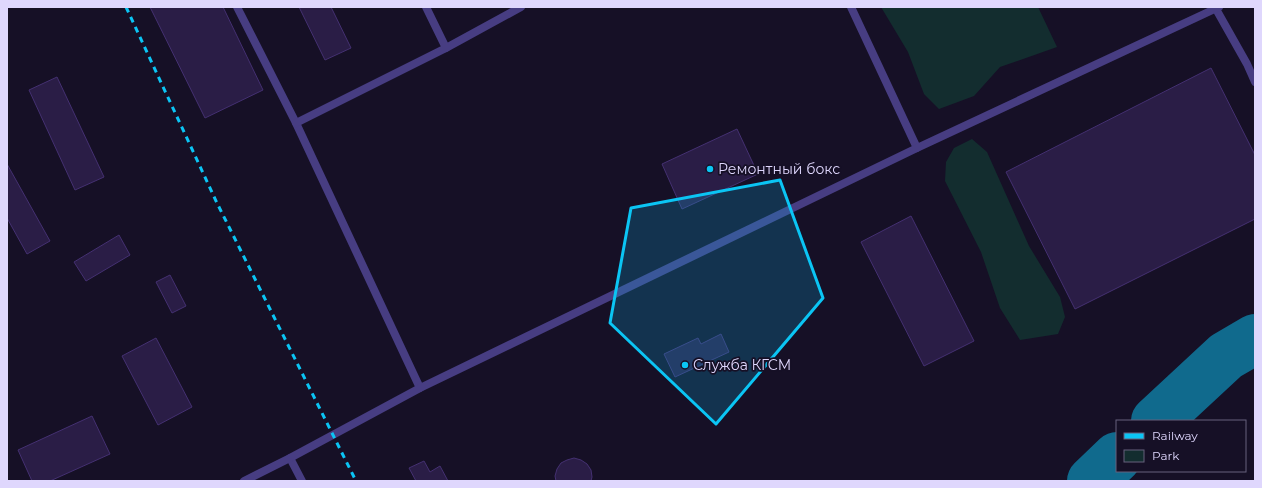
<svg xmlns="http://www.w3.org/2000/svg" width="1262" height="488" font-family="Montserrat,sans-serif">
  <rect width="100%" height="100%" fill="#161026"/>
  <g fill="#132d2f">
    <polygon points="881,7 1038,7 1057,47 1000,67 974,96 939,109 924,94 908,52"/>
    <polygon points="972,139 987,152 1029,246 1060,297 1065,317 1058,334 1020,340 1000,308 981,252 945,181 946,162 954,148"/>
  </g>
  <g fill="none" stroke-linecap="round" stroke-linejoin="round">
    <g stroke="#106a8d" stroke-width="50">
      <polyline points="1156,421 1226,356 1255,339"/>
      <polyline points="1092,481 1117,457"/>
    </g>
  </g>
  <g fill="#2a1d46" stroke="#443071">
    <polygon points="150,7 223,7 263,90 205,118"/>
    <polygon points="299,7 331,7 351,48 325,60"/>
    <polygon points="1211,68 1255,155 1255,219 1075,309 1006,172"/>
    <polygon points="57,77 104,177 75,190 29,90"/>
    <polygon points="737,129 758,174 682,209 662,164"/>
    <polygon points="7,164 50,241 27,254 7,218"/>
    <polygon points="911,216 974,341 924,366 861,242"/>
    <polygon points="119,235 130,255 86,281 74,262"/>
    <polygon points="170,275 186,306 172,313 156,282"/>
    <polygon points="721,334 729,352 675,377 664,354 698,338 701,344"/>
    <polygon points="156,338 192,407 158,425 122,356"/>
    <polygon points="92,416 110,454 50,481 32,481 18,450"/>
    <polygon points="574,458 581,460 587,464 591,470 592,477 591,481 556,481 555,476 557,469 561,463 567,460"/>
    <polygon points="424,461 430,472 440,466 448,481 416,481 409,468"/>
  </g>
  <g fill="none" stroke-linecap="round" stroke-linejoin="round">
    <g stroke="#473d82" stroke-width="8">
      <polyline points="237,7 296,123 420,388"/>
      <polyline points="851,7 917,148"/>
      <polyline points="1216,9 1247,64 1255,82"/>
      <polyline points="446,48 521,7"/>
      <polyline points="296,123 446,48 426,7"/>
      <polyline points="290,458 302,481"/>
      <polyline points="244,481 290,458 420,388 917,148 1219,7"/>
    </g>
    <polyline stroke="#0bc5f4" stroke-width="3" stroke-dasharray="6 5" stroke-linecap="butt" points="126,7 217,203 356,481"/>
  </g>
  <path fill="#0bc5f4" fill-opacity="0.2" stroke="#0bc5f4" stroke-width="3" stroke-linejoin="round" d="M 780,180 L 823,298 L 716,424 L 610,323 L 631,208 Z"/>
  <g fill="#0bc5f4" stroke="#161026" stroke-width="1.5">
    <circle cx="710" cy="169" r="4"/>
    <circle cx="685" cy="365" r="4"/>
  </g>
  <g text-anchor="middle" stroke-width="3.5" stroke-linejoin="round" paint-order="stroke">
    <g font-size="14" fill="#dfd7fd" stroke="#161026" text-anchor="start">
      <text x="718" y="174">Ремонтный бокс</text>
      <text x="693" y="370">Служба КГСМ</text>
    </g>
  </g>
  <rect width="1262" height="488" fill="none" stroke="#dfd7fd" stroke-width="16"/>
  <rect x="1116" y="420" width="130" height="52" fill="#161026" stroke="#66607c"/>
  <rect x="1124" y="433" width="20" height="6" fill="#0bc5f4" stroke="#66607c"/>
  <text x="1152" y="440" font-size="12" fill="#dfd7fd">Railway</text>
  <rect x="1124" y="450" width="20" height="12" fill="#132d2f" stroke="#66607c"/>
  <text x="1152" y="460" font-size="12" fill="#dfd7fd">Park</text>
</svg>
